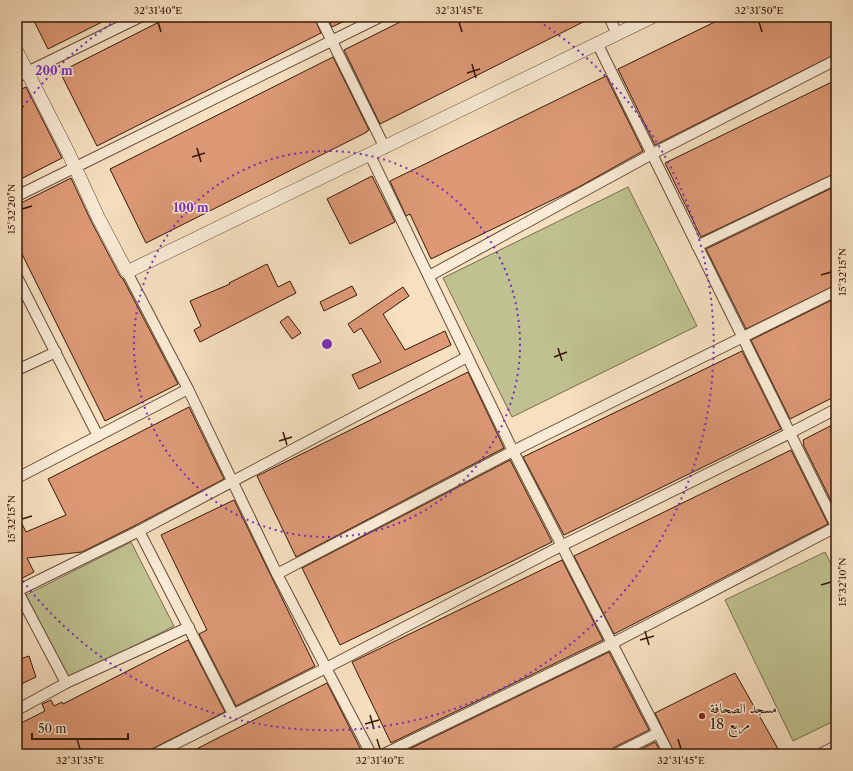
<svg xmlns="http://www.w3.org/2000/svg" width="853" height="771" font-family="'Libre Caslon Text',Amiri,serif">
  <rect width="100%" height="100%" fill="#f6e0c0"/>
  <filter id="stains"><feTurbulence type="fractalNoise" baseFrequency=".005" numOctaves="4"/><feColorMatrix values="0 0 0 0 .2 0 0 0 0 .09 0 0 0 0 .02 0 0 0 .5 -.17"/></filter>
  <radialGradient id="worn" r=".72"><stop offset=".6" stop-color="#630" stop-opacity="0"/><stop offset="1" stop-color="#630" stop-opacity=".3"/></radialGradient>
  <g fill="#bfc190" stroke="#7a6c4c">
    <polygon points="628,187 697,326 512,417 443,278"/>
    <polygon points="131,542 174,626 68,679 26,595"/>
    <polygon points="825,552 836,574 836,720 793,741 725,600"/>
  </g>
  <g fill="#dd9976" stroke="#361807">
    <polygon points="32,17 112,17 48,49"/>
    <polygon points="169,17 314,17 321,33 97,146 60,72"/>
    <polygon points="327,17 353,17 332,27"/>
    <polygon points="410,17 593,17 380,124 344,50"/>
    <polygon points="725,17 836,17 836,54 655,145 618,69"/>
    <polygon points="333,57 369,130 367,131 367,132 146,243 110,169"/>
    <polygon points="606,76 643,151 577,188 431,259 410,214 406,216 390,181"/>
    <polygon points="836,80 836,173 701,237 665,163"/>
    <polygon points="26,87 62,158 17,181 17,91"/>
    <polygon points="372,176 395,222 350,244 327,199"/>
    <polygon points="71,178 91,221 120,276 123,279 178,384 105,421 17,244 17,205"/>
    <polygon points="836,186 836,285 746,329 706,249"/>
    <polygon points="267,264 278,287 290,281 296,293 200,342 194,330 201,326 190,301 230,284 229,283"/>
    <polygon points="352,286 357,295 324,311 320,302"/>
    <polygon points="403,287 409,296 383,314 405,350 445,331 451,345 359,389 352,375 381,362 361,328 354,333 348,324"/>
    <polygon points="836,298 836,396 790,419 751,340"/>
    <polygon points="288,316 301,333 292,339 280,322"/>
    <polygon points="742,351 781,429 564,535 523,457"/>
    <polygon points="468,372 504,448 296,557 257,476"/>
    <polygon points="189,407 224,479 136,525 82,552 27,558 34,572 17,581 17,514 26,532 66,515 48,479"/>
    <polygon points="836,423 836,511 803,444 804,444 803,440"/>
    <polygon points="791,450 828,524 614,634 574,556"/>
    <polygon points="510,460 552,542 340,645 302,568"/>
    <polygon points="234,500 315,666 236,706 199,634 207,630 161,535"/>
    <polygon points="562,560 603,640 391,743 352,662"/>
    <polygon points="188,640 225,712 142,754 17,754 17,725 45,711 42,704 51,700 54,706 62,702 63,704"/>
    <polygon points="609,652 649,730 613,748 610,754 399,754"/>
    <polygon points="29,656 36,677 17,686 17,660"/>
    <polygon points="735,673 781,754 675,754 655,713"/>
    <polygon points="327,683 363,754 187,754 212,741"/>
    <polygon points="655,742 662,754 631,754"/>
  </g>
  <g fill="none" stroke-linecap="round" stroke-linejoin="round">
    <defs>
      <g id="minor">
        <polyline points="320,17 385,148"/>
        <polyline points="609,17 617,34"/>
        <polyline points="597,43 836,526"/>
        <polyline points="17,77 140,17"/>
        <polyline points="370,155 513,451 669,754"/>
        <polyline points="17,196 380,17"/>
        <polyline points="697,246 836,179"/>
        <polyline points="127,272 188,389 277,574 371,754"/>
        <polyline points="429,276 652,154 836,60"/>
        <polyline points="17,277 98,436"/>
        <polyline points="17,370 56,352"/>
        <polyline points="17,478 188,389"/>
        <polyline points="139,531 233,714"/>
        <polyline points="277,574 513,451 836,291"/>
        <polyline points="17,590 66,683"/>
        <polyline points="17,591 139,531 467,357"/>
        <polyline points="17,710 66,683 189,627"/>
        <polyline points="155,754 326,668 563,545 790,433 836,409"/>
        <polyline points="384,754 613,643 836,527"/>
        <polyline points="616,754 658,733"/>
        <polyline points="820,754 836,746"/>
      </g>
      <polyline id="tertiary" points="17,52 68,152 98,217 127,272 652,17"/>
    </defs>
    <use href="#minor" stroke="#664a35" stroke-width="12"/>
    <use href="#tertiary" stroke="#664a35" stroke-width="14"/>
    <use href="#minor" stroke="#f9ebd6" stroke-width="10"/>
    <use href="#tertiary" stroke="#f9ebd6" stroke-width="13"/>
  </g>
  <path fill="none" stroke="#361807" stroke-width="1.5" d="M 158,22 L 161,32M 459,22 L 462,32M 759,22 L 762,32M 472,64 L 476,78M 467,73 L 480,69M 197,148 L 201,162M 192,157 L 205,153M 22,209 L 32,206M 821,275 L 831,272M 558,348 L 562,361M 554,357 L 567,352M 283,432 L 287,445M 279,441 L 292,437M 22,519 L 32,516M 821,585 L 831,582M 645,631 L 649,645M 640,640 L 654,636M 370,715 L 374,729M 365,724 L 379,720M 77,739 L 80,749M 377,739 L 380,749M 678,739 L 681,749"/>
  <g fill="none" stroke="#7b2cbf" stroke-width="2" stroke-dasharray="2 4">
    <circle cx="327" cy="344" r="193"/>
    <path d="M19 112A386 386 0 0 1 120 18M534 18A386 386 0 1 1 19 576"/>
  </g>
  <circle fill="#8f2418" stroke="#f9ebd6" stroke-width="1.5" cx="702" cy="716" r="4"/>
  <g text-anchor="middle" stroke-width="3" stroke-linejoin="round" paint-order="stroke">
    <g font-size="14" fill="#361807" stroke="#f9ebd6" text-anchor="start">
      <text x="710" y="713">مسجد الصحافة<tspan x="710" dy="16">مربع 18</tspan></text>
    </g>
  </g>
  <circle cx="327" cy="344" r="6" fill="#7b2cbf" stroke="#f9ebd6" stroke-width="2"/>
  <g font-size="12" text-anchor="middle" font-weight="bold" fill="#7b2cbf" stroke="#f9ebd6" stroke-width="3" stroke-linejoin="round" paint-order="stroke">
    <text x="54" y="75">200 m</text>
    <text x="191" y="212">100 m</text>
  </g>
  <rect width="853" height="771" fill="none" stroke="#f6e0c0" stroke-width="44"/>
  <path d="M32 733v6h96v-6" fill="none" stroke="#361807" stroke-width="2"/>
  <text x="38" y="733" font-size="12" fill="#361807" stroke="#f9ebd6" stroke-width="3" paint-order="stroke">50 m</text>
  <rect x="22" y="22" width="809" height="727" fill="none" stroke="#361807" stroke-width="1.5"/>
  <g font-size="10" text-anchor="middle" fill="#361807">
    <text x="158" y="14">32°31'40"E</text>
    <text x="459" y="14">32°31'45"E</text>
    <text x="759" y="14">32°31'50"E</text>
    <text transform="translate(11 209) rotate(-90)" y="4">15°32'20"N</text>
    <text transform="translate(842 272) rotate(-90)" y="4">15°32'15"N</text>
    <text transform="translate(11 519) rotate(-90)" y="4">15°32'15"N</text>
    <text transform="translate(842 582) rotate(-90)" y="4">15°32'10"N</text>
    <text x="80" y="764">32°31'35"E</text>
    <text x="380" y="764">32°31'40"E</text>
    <text x="681" y="764">32°31'45"E</text>
  </g>
  <rect width="100%" height="100%" filter="url(#stains)"/>
  <rect width="100%" height="100%" fill="url(#worn)"/>
</svg>
